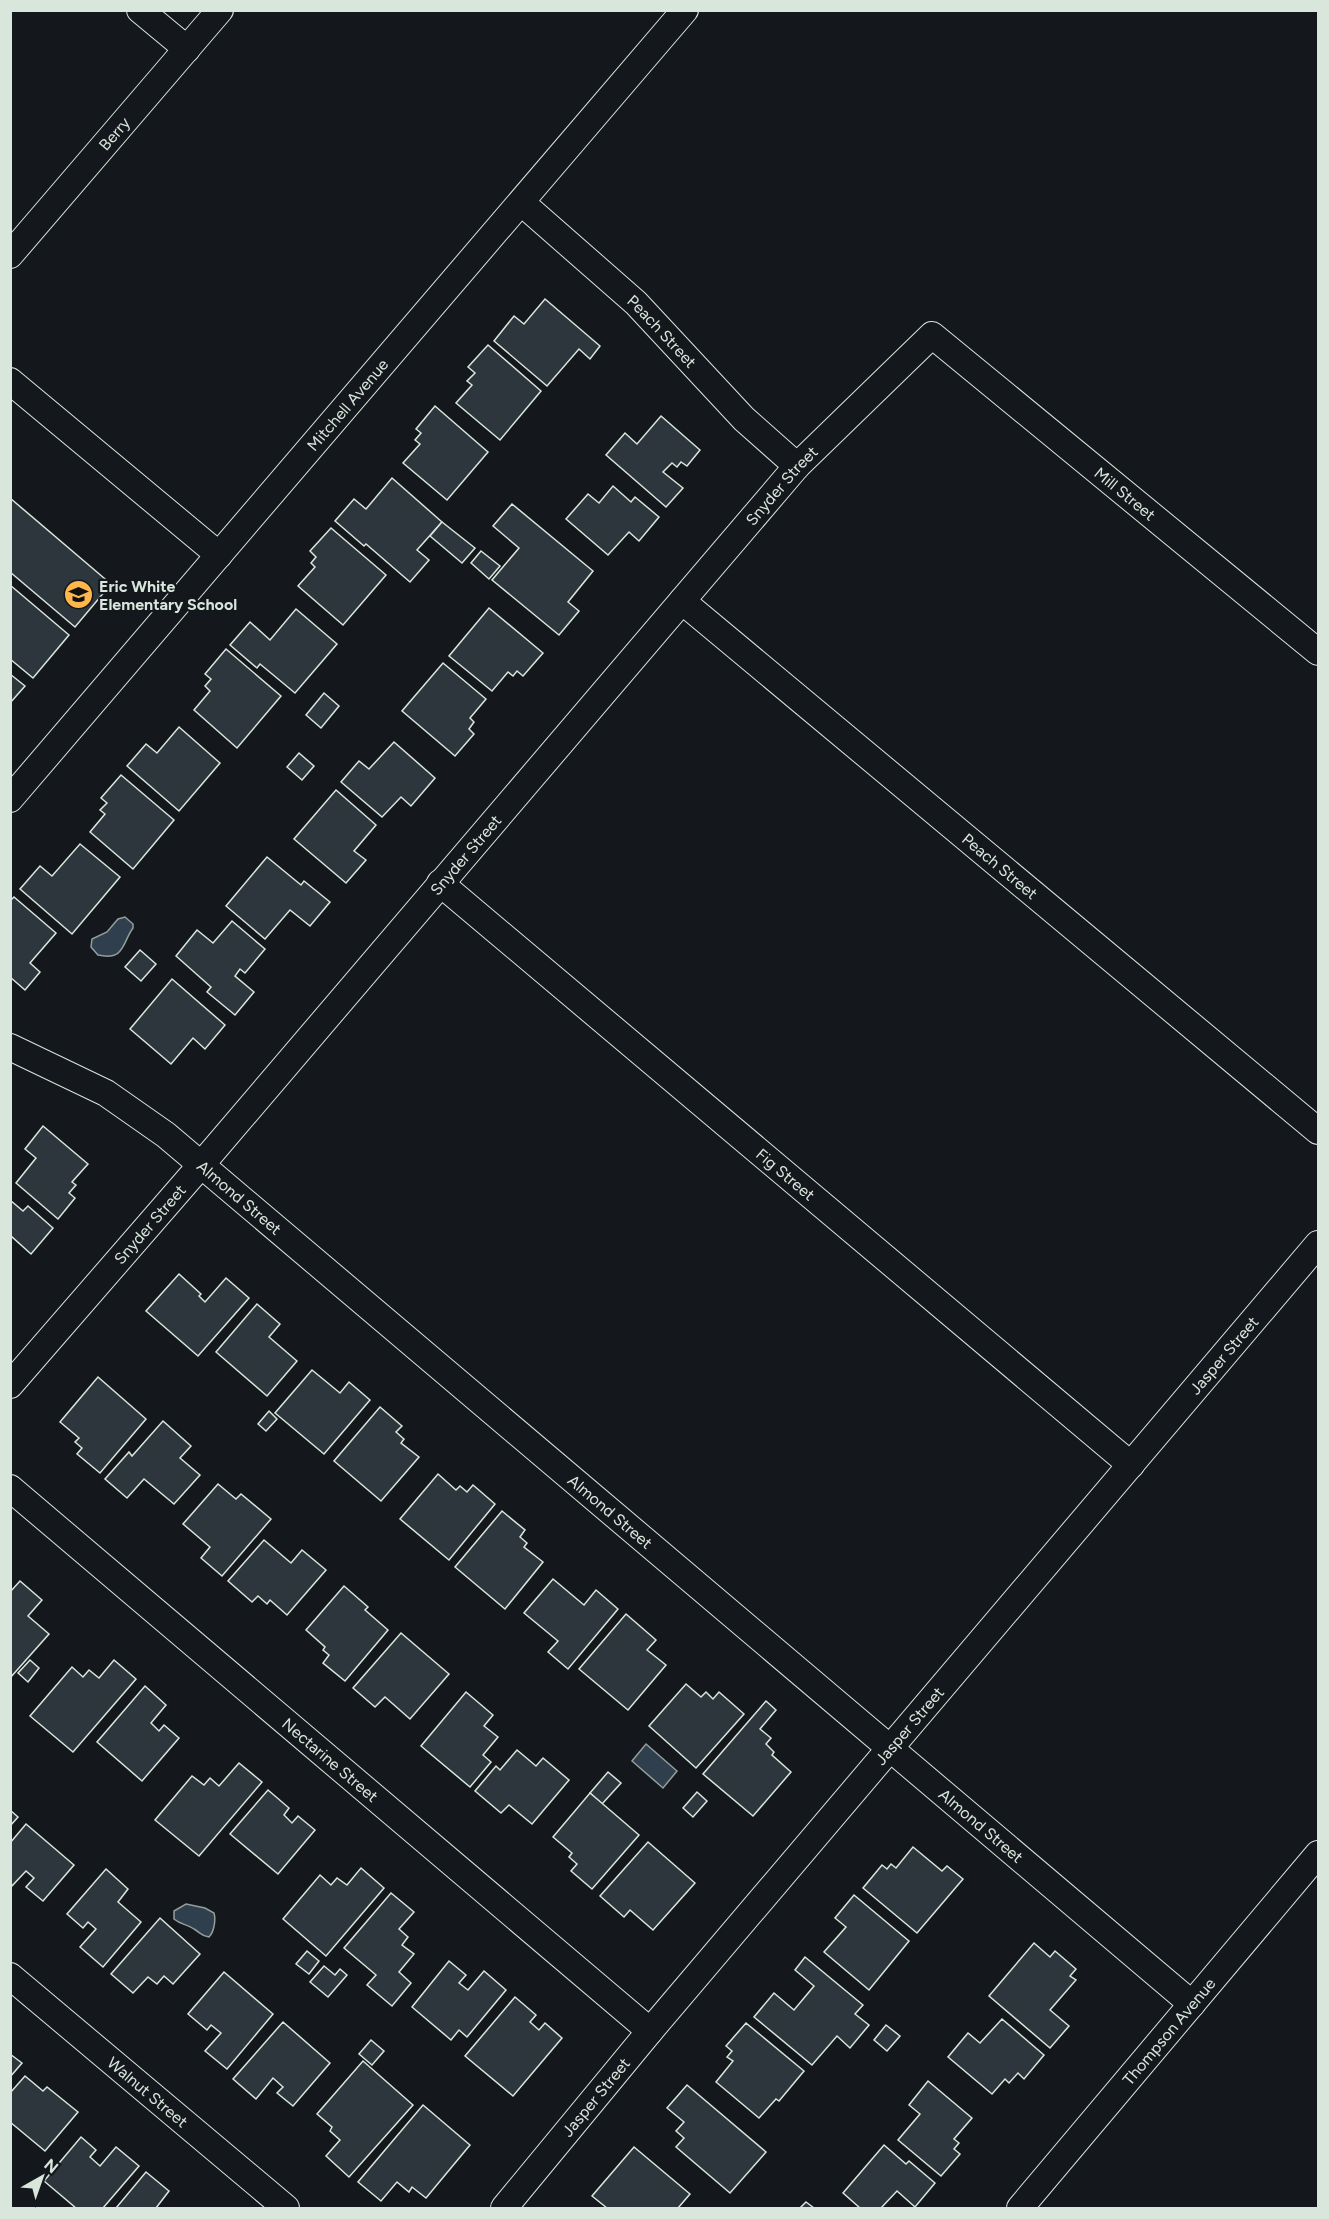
<svg xmlns="http://www.w3.org/2000/svg" width="1329" height="2219" font-family="Figtree,sans-serif">
  <rect width="100%" height="100%" fill="#14181c"/>
  <g fill="#2f3f4d" stroke="#939e99" stroke-width="1.5">
    <path d="M 125,917 L 133,924 L 133,928 C 122,943 125,961 98,955 L 91,947 L 92,939 L 107,932 L 118,919 Z"/>
    <polygon points="646,1744 677,1771 663,1788 632,1761"/>
    <path d="M 186,1904 L 205,1908 L 214,1913 C 216,1920 214,1932 209,1937 C 201,1936 201,1933 194,1929 C 187,1924 181,1925 174,1919 L 174,1911 Z"/>
  </g>
  <g fill="#2c363c" stroke="#d8e6dc" stroke-width="1.5">
    <polygon points="545,299 600,346 590,359 579,349 547,386 494,341 514,316 524,324"/>
    <polygon points="488,345 541,391 500,440 456,403 472,385 467,381 475,373 468,367"/>
    <polygon points="435,406 488,452 447,500 403,463 420,444 415,440 421,433 416,429"/>
    <polygon points="661,416 700,450 687,466 681,462 677,467 672,463 663,472 683,488 666,507 606,455 625,433 637,444"/>
    <polygon points="392,478 442,522 417,550 429,560 410,582 366,544 364,546 335,521 354,499 366,509"/>
    <polygon points="613,486 631,502 635,497 659,517 639,541 629,532 608,555 566,519 588,494 599,503"/>
    <polygon points="10,498 111,584 75,627 10,572"/>
    <polygon points="512,504 593,571 568,602 579,611 559,635 492,580 519,548 493,526"/>
    <polygon points="442,522 475,548 462,563 430,536"/>
    <polygon points="331,528 386,575 343,625 298,586 315,567 311,563 316,557 310,551"/>
    <polygon points="481,551 500,566 489,579 471,563"/>
    <polygon points="10,585 69,635 33,678 10,659"/>
    <polygon points="489,608 543,653 523,676 517,671 513,676 508,672 492,691 449,656"/>
    <polygon points="296,609 337,644 295,693 260,664 257,668 230,645 250,622 270,640"/>
    <polygon points="226,649 281,696 237,748 194,710 210,691 205,686 211,679 205,674"/>
    <polygon points="443,663 486,699 470,718 474,722 469,729 474,734 455,756 402,711"/>
    <polygon points="10,674 25,686 10,703"/>
    <polygon points="324,693 339,706 321,728 306,715"/>
    <polygon points="179,727 220,763 179,811 127,766 146,744 157,753"/>
    <polygon points="394,742 435,778 411,806 401,797 382,817 341,782 359,761 369,769"/>
    <polygon points="299,753 314,766 302,780 287,767"/>
    <polygon points="121,775 174,820 133,869 90,832 105,814 100,810 107,803 101,798"/>
    <polygon points="336,790 376,825 354,851 366,860 346,883 294,839"/>
    <polygon points="80,844 120,877 72,934 20,889 40,866 52,876"/>
    <polygon points="267,857 301,885 304,881 330,902 310,926 290,910 265,939 226,906"/>
    <polygon points="14,897 56,933 30,963 40,972 25,990 10,977 10,901"/>
    <polygon points="232,921 265,949 245,973 240,969 235,976 254,992 235,1015 207,992 211,987 176,956 197,930 213,943"/>
    <polygon points="140,950 156,964 141,981 125,967"/>
    <polygon points="172,979 225,1025 205,1049 193,1038 171,1064 130,1029"/>
    <polygon points="43,1126 88,1164 72,1182 76,1185 69,1193 75,1198 58,1219 16,1183 36,1158 25,1149"/>
    <polygon points="10,1200 23,1211 28,1206 53,1228 31,1254 12,1237 10,1240"/>
    <polygon points="179,1274 201,1294 199,1296 205,1302 226,1278 249,1298 198,1356 146,1311"/>
    <polygon points="257,1304 280,1324 269,1337 297,1361 267,1396 216,1352"/>
    <polygon points="312,1370 340,1393 349,1382 370,1400 324,1454 275,1413"/>
    <polygon points="98,1377 146,1419 100,1473 77,1454 82,1448 75,1442 79,1438 60,1422"/>
    <polygon points="380,1407 402,1426 396,1432 404,1439 401,1443 419,1457 381,1501 334,1461"/>
    <polygon points="269,1411 277,1419 266,1431 258,1424"/>
    <polygon points="163,1421 191,1446 180,1458 200,1475 174,1504 144,1479 127,1498 105,1479 129,1452 132,1456"/>
    <polygon points="438,1474 456,1490 460,1486 467,1492 473,1485 495,1504 449,1560 400,1519"/>
    <polygon points="218,1484 236,1499 241,1494 271,1519 222,1576 201,1558 210,1547 183,1524"/>
    <polygon points="502,1511 525,1530 520,1537 527,1543 524,1547 543,1562 505,1609 455,1567"/>
    <polygon points="264,1540 291,1563 302,1550 326,1570 287,1615 270,1600 267,1604 258,1596 252,1602 228,1581"/>
    <polygon points="553,1579 584,1605 596,1590 618,1609 568,1669 548,1652 558,1641 524,1613"/>
    <polygon points="20,1581 42,1600 28,1616 49,1634 10,1678 10,1592"/>
    <polygon points="344,1586 368,1607 365,1610 388,1630 345,1681 323,1663 329,1655 323,1650 325,1647 306,1630"/>
    <polygon points="626,1614 656,1640 647,1650 666,1665 628,1710 579,1669"/>
    <polygon points="401,1633 449,1674 410,1719 385,1697 375,1707 353,1688"/>
    <polygon points="30,1660 39,1668 28,1682 18,1673"/>
    <polygon points="114,1660 136,1679 73,1752 30,1716 72,1667 83,1677 89,1670 99,1678"/>
    <polygon points="686,1684 701,1697 706,1692 713,1699 719,1692 744,1714 696,1768 649,1726"/>
    <polygon points="145,1686 166,1705 151,1723 159,1731 164,1725 179,1738 142,1781 97,1742"/>
    <polygon points="466,1692 493,1715 484,1726 498,1737 483,1755 491,1762 470,1787 421,1746"/>
    <polygon points="766,1701 776,1710 760,1729 771,1738 766,1744 774,1752 772,1755 791,1772 753,1816 703,1774"/>
    <polygon points="517,1750 536,1766 543,1758 569,1780 532,1824 509,1805 501,1813 475,1791 496,1766 500,1770"/>
    <polygon points="239,1763 262,1782 199,1856 155,1820 192,1776 204,1785 210,1778 219,1786"/>
    <polygon points="608,1772 621,1783 602,1804 590,1793"/>
    <polygon points="268,1790 289,1808 284,1815 292,1823 298,1816 315,1830 278,1874 230,1834"/>
    <polygon points="697,1792 707,1801 693,1817 683,1808"/>
    <polygon points="590,1793 639,1835 592,1889 571,1871 577,1864 569,1857 572,1853 553,1837"/>
    <polygon points="10,1810 18,1817 10,1826"/>
    <polygon points="26,1824 74,1865 43,1901 26,1887 34,1878 26,1871 10,1888 10,1843"/>
    <polygon points="648,1842 695,1883 653,1930 630,1910 624,1917 600,1896"/>
    <polygon points="913,1847 942,1871 947,1866 963,1879 917,1933 863,1888 882,1865 887,1869 891,1864 896,1868"/>
    <polygon points="361,1868 384,1888 326,1956 283,1919 320,1875 331,1885 337,1878 347,1885"/>
    <polygon points="106,1869 128,1889 118,1902 141,1922 103,1967 80,1947 96,1929 88,1922 83,1928 67,1914"/>
    <polygon points="391,1893 414,1912 399,1929 408,1937 402,1945 414,1954 399,1972 411,1983 392,2006 367,1985 376,1975 344,1948"/>
    <polygon points="854,1895 909,1941 869,1990 824,1952 846,1927 835,1918"/>
    <polygon points="160,1918 200,1954 173,1984 164,1976 157,1984 148,1977 133,1993 111,1974"/>
    <polygon points="1034,1943 1050,1957 1055,1951 1076,1969 1070,1976 1076,1980 1050,2010 1069,2026 1050,2048 989,1996"/>
    <polygon points="307,1951 319,1961 309,1974 296,1964"/>
    <polygon points="805,1957 863,2005 855,2014 869,2025 850,2048 837,2036 812,2065 754,2017 774,1993 794,2010 814,1986 795,1970"/>
    <polygon points="449,1961 466,1975 459,1983 468,1990 484,1971 506,1990 467,2037 459,2030 451,2040 412,2007"/>
    <polygon points="324,1966 335,1975 340,1969 347,1975 328,1997 310,1982"/>
    <polygon points="224,1972 273,2014 227,2069 205,2051 221,2033 211,2025 207,2030 188,2014"/>
    <polygon points="515,1997 536,2015 530,2022 539,2030 545,2023 562,2038 513,2096 465,2056"/>
    <polygon points="1002,2019 1044,2055 1024,2079 1018,2073 1009,2083 1005,2079 992,2094 948,2057 968,2033 980,2043"/>
    <polygon points="283,2022 330,2063 293,2106 277,2093 283,2087 273,2078 256,2099 233,2079"/>
    <polygon points="746,2023 804,2071 779,2101 776,2099 759,2118 716,2082 733,2061 727,2057 732,2051 726,2046"/>
    <polygon points="886,2025 900,2036 887,2051 874,2040"/>
    <polygon points="371,2040 384,2051 372,2065 359,2054"/>
    <polygon points="10,2054 22,2063 10,2077"/>
    <polygon points="363,2061 413,2105 349,2177 326,2156 340,2140 330,2131 332,2127 317,2114"/>
    <polygon points="25,2076 43,2091 47,2087 78,2112 45,2151 10,2122 10,2093"/>
    <polygon points="928,2081 972,2118 954,2139 959,2143 954,2149 960,2154 941,2176 898,2140 920,2114 909,2105"/>
    <polygon points="687,2085 766,2152 730,2193 676,2147 684,2138 676,2131 684,2122 667,2108"/>
    <polygon points="423,2105 470,2145 426,2198 412,2187 409,2192 397,2182 381,2201 358,2182"/>
    <polygon points="81,2137 96,2150 90,2157 100,2166 116,2147 139,2166 103,2208 76,2208 44,2181"/>
    <polygon points="884,2145 906,2164 909,2161 935,2183 915,2207 897,2191 881,2208 860,2208 843,2193"/>
    <polygon points="634,2147 690,2194 678,2208 607,2208 592,2196"/>
    <polygon points="146,2172 169,2191 156,2208 116,2208"/>
    <polygon points="806,2202 814,2208 800,2208"/>
  </g>
  <g fill="none" stroke-linecap="round" stroke-linejoin="round">
    <defs>
      <g id="minor">
        <polyline points="140,10 187,49"/>
        <path id="s1" d="M 522,203 L 636,303 L 744,419 L 797,466"/>
        <path id="s2" d="M 10,255 L 220,10"/>
        <polyline points="10,381 219,555"/>
        <path id="s3" d="M 682,601 L 1318,1131"/>
        <path id="s4" d="M 10,799 L 685,10"/>
        <path id="s5" d="M 440,883 L 1131,1465"/>
        <path id="s6" d="M 10,1047 L 106,1093 L 166,1135 L 1192,2004"/>
        <path id="s7" d="M 10,1385 L 201,1165 L 797,466 L 932,335 L 1318,652"/>
        <path id="s8" d="M 10,1488 L 650,2031"/>
        <path id="s9" d="M 10,1976 L 286,2208"/>
        <path id="s10" d="M 504,2208 L 650,2031 L 1318,1244"/>
        <path id="s11" d="M 1020,2208 L 1318,1854"/>
      </g>
    </defs>
    <use href="#minor" stroke="#d8e6dc" stroke-width="28"/>
    <use href="#minor" stroke="#14181c" stroke-width="26"/>
  </g>
  <defs>
    <symbol id="school-disc" viewBox="-11 -11 22 22"><circle r="9.5" fill="#ffb74d" stroke="#14181c"/><path d="M0-5L7-2L0 1L-7-2ZM-4 1L0 2.5L4 1V4Q0 6-4 4Z" fill="#111"/></symbol>
  </defs>
  <g fill-rule="evenodd">
    <use href="#school-disc" x="62" y="578" width="33" height="33"/>
  </g>
  <g text-anchor="middle" stroke-width="4.5" stroke-linejoin="round" paint-order="stroke">
    <g font-size="16" fill="#d8e6dc" stroke="#14181c">
      <text dy="6" stroke="none"><textPath href="#s2" startOffset="160">Berry</textPath></text>
      <text dy="6" stroke="none"><textPath href="#s1" startOffset="190">Peach Street</textPath></text>
      <text dy="6" stroke="none"><textPath href="#s4" startOffset="519">Mitchell Avenue</textPath></text>
      <text dy="6" stroke="none"><textPath href="#s7" startOffset="1185">Snyder Street</textPath></text>
      <text dy="6" stroke="none"><textPath href="#s7" startOffset="1648">Mill Street</textPath></text>
      <text dy="6" stroke="none"><textPath href="#s7" startOffset="699">Snyder Street</textPath></text>
      <text dy="6" stroke="none"><textPath href="#s3" startOffset="414">Peach Street</textPath></text>
      <text dy="6" stroke="none"><textPath href="#s5" startOffset="452">Fig Street</textPath></text>
      <text dy="6" stroke="none"><textPath href="#s6" startOffset="276">Almond Street</textPath></text>
      <text dy="6" stroke="none"><textPath href="#s7" startOffset="213">Snyder Street</textPath></text>
      <text dy="6" stroke="none"><textPath href="#s10" startOffset="1116">Jasper Street</textPath></text>
      <text dy="6" stroke="none"><textPath href="#s6" startOffset="762">Almond Street</textPath></text>
      <text dy="6" stroke="none"><textPath href="#s10" startOffset="630">Jasper Street</textPath></text>
      <text dy="6" stroke="none"><textPath href="#s8" startOffset="420">Nectarine Street</textPath></text>
      <text dy="6" stroke="none"><textPath href="#s6" startOffset="1248">Almond Street</textPath></text>
      <text dy="6" stroke="none"><textPath href="#s11" startOffset="231">Thompson Avenue</textPath></text>
      <text dy="6" stroke="none"><textPath href="#s9" startOffset="180">Walnut Street</textPath></text>
      <text dy="6" stroke="none"><textPath href="#s10" startOffset="144">Jasper Street</textPath></text>
    </g>
    <g font-size="16" font-weight="bold" fill="#d8e6dc" stroke="#14181c" text-anchor="start">
      <text x="99" y="592">Eric White<tspan x="99" dy="18">Elementary School</tspan></text>
    </g>
  </g>
  <rect width="1329" height="2219" fill="none" stroke="#d8e6dc" stroke-width="24"/>
  <g transform="translate(42 2177) rotate(40)" stroke="#14181c" stroke-width="4.5" paint-order="stroke">
  <path d="M0-4.5L10 22L0 15L-10 22Z" fill="#d8e6dc"/>
  <text y="-9" font-size="16" font-weight="bold" text-anchor="middle" fill="#d8e6dc">N</text>
  </g>
</svg>
